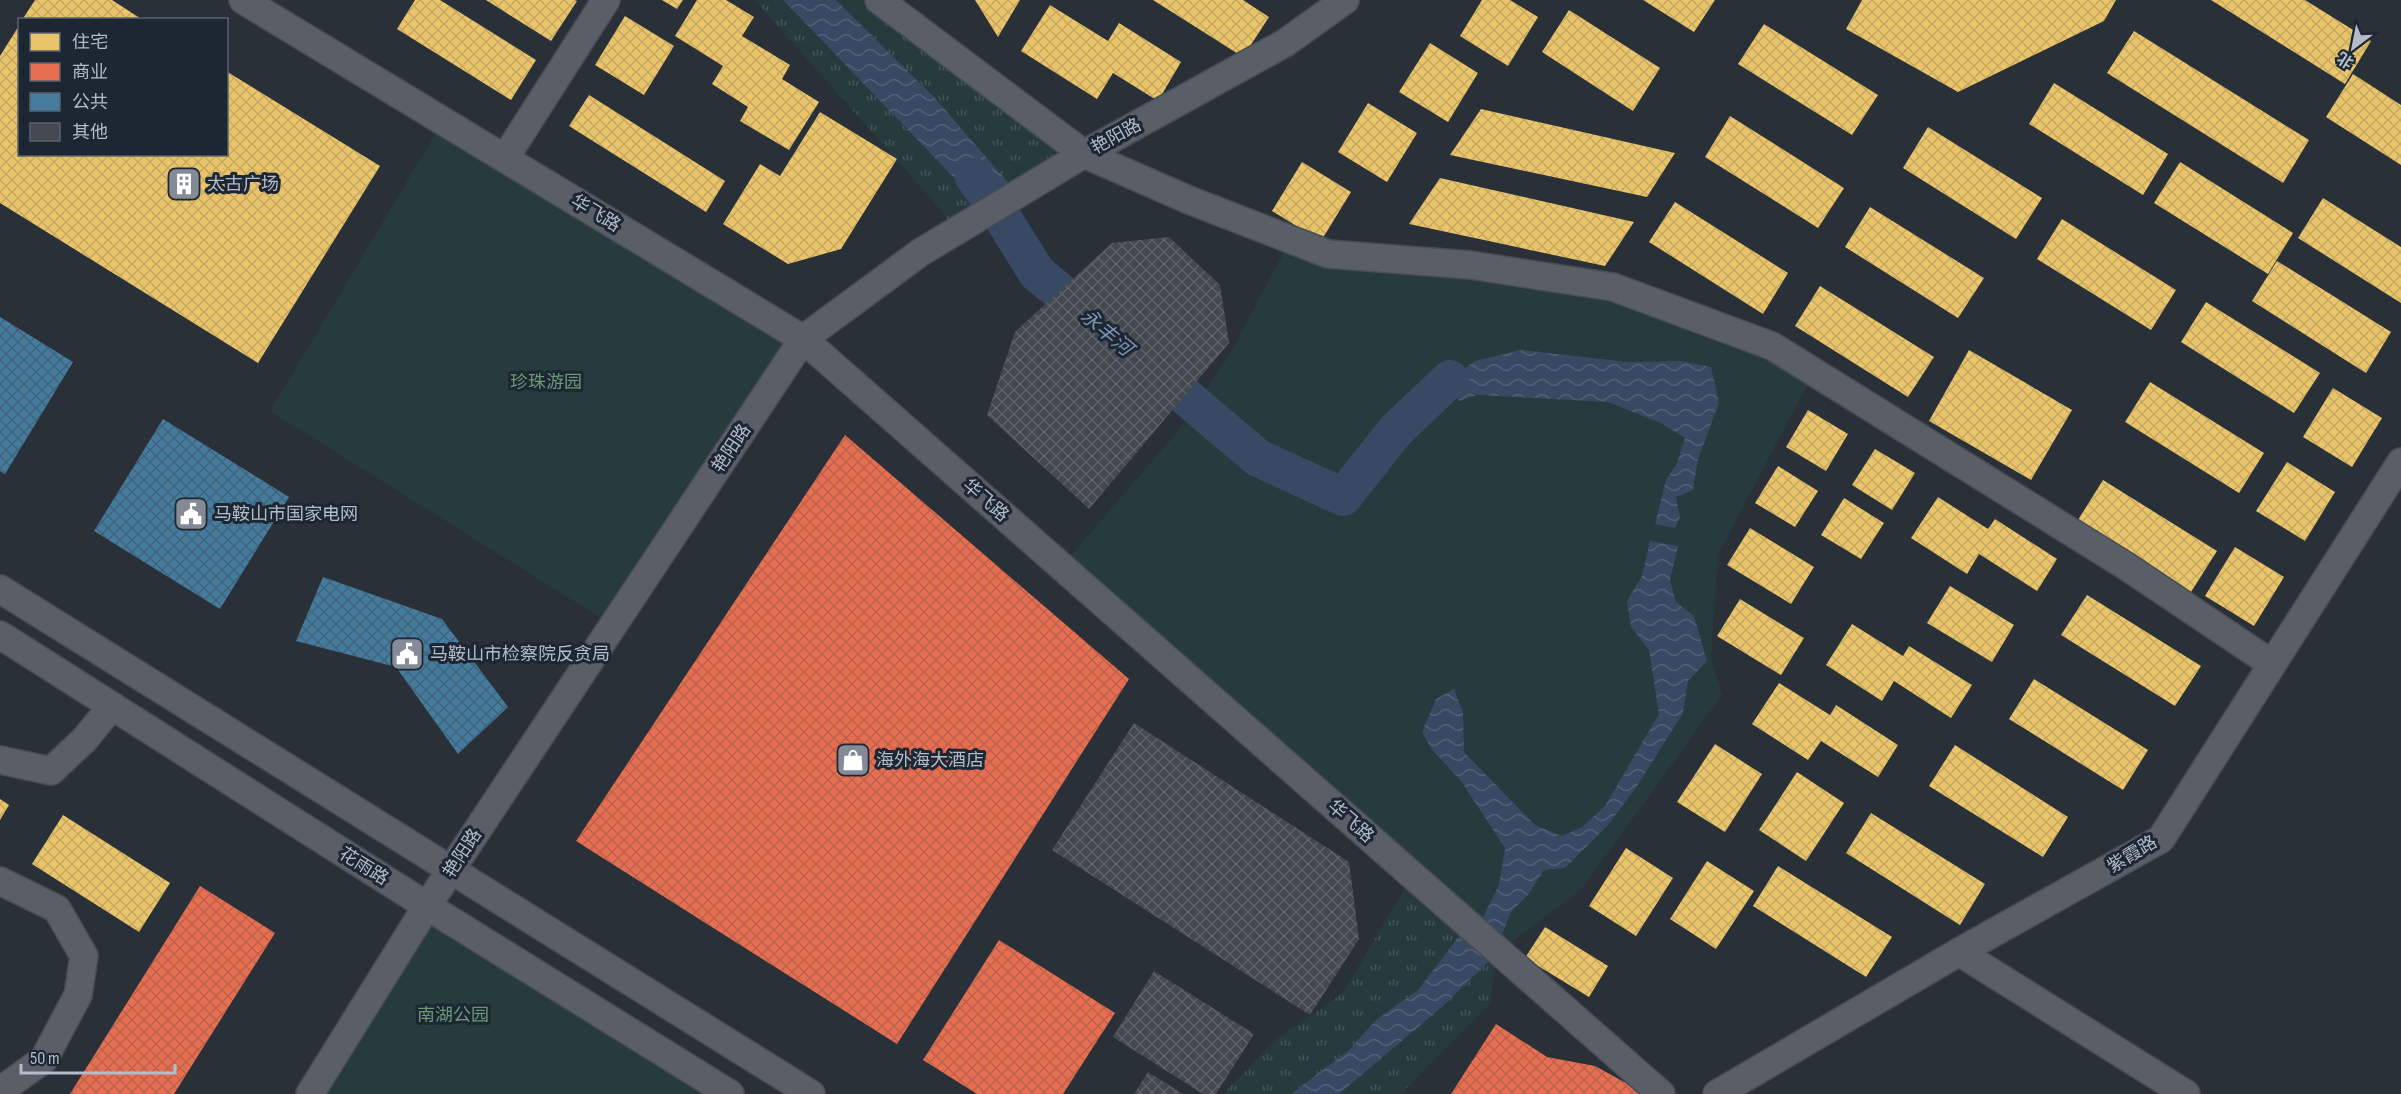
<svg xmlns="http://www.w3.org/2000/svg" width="2401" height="1094" font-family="'Sofia Sans Condensed','Noto Sans SC',sans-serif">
  <defs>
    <pattern id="grass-tufts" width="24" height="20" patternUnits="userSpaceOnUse" patternTransform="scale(1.5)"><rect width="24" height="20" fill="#273a3e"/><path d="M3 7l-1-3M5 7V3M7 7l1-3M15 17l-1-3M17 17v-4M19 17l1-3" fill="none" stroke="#445559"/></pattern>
    <pattern id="water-waves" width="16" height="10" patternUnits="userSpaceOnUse" patternTransform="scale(1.5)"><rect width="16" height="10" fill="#384963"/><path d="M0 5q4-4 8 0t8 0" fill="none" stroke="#526178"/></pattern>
    <pattern id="homes-cross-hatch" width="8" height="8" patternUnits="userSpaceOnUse" patternTransform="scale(1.5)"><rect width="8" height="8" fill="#e9c46a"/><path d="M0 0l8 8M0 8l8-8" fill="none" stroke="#c5a861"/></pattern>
    <pattern id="shops-cross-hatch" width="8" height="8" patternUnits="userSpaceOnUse" patternTransform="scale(1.5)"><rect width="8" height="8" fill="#e76f51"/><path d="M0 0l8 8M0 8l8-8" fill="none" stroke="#bb614c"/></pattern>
    <pattern id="public-cross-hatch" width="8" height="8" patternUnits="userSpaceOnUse" patternTransform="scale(1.5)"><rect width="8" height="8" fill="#457b9d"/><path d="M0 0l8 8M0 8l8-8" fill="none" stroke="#40647b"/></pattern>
    <pattern id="building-cross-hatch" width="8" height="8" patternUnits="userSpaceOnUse" patternTransform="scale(1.5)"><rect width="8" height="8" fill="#444950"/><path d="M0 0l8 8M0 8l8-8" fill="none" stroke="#5d6168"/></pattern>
  </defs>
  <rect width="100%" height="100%" fill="#2a3038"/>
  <g fill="url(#grass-tufts)">
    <polygon points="755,0 783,0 987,212 956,231 934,202"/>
    <polygon points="836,0 879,0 1084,154 1018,194 935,98"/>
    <polygon points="1404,890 1466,927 1496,954 1490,1004 1401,1094 1223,1094 1275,1040 1343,993"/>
  </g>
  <g fill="#273a3e">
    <polygon points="443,121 803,339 612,625 270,411"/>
    <polygon points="1291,239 1613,287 1814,372 1718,555 1711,659 1722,695 1581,890 1496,954 1062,566 1178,431 1228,357"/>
    <polygon points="427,906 730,1094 310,1094"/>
  </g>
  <g fill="url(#water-waves)">
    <polygon points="783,0 836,0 935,98 1018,194 987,212"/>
    <polygon points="1521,350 1628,362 1680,361 1711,367 1719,403 1698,459 1693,490 1676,497 1680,517 1675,528 1655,524 1666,480 1677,463 1685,438 1663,424 1608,402 1477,395 1459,401 1450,379 1475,361"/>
    <polygon points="1650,541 1678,546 1670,580 1676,602 1694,616 1707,661 1688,681 1683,713 1637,786 1608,825 1565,868 1544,870 1528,895 1511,912 1499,942 1479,925 1499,885 1505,848 1461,781 1433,751 1422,732 1436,699 1454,689 1463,713 1464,752 1535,825 1562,836 1582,827 1605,806 1659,714 1649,650 1631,627 1627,601 1642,576"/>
    <polygon points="1466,927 1496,954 1443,1006 1339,1094 1291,1094 1348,1051 1377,1019 1418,990"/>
  </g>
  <g fill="url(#homes-cross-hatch)">
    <polygon points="35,0 112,0 143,20 22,20"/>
    <polygon points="415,0 440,0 536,60 511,100 397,29"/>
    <polygon points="486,0 575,0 577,1 551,41"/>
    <polygon points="662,0 683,0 677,9"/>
    <polygon points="697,0 726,0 754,17 742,36 790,65 782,79 819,102 789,150 740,121 748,107 712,84 723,66 675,36"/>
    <polygon points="975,0 1020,0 998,37"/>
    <polygon points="1153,0 1243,0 1269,17 1243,57"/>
    <polygon points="1482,0 1510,0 1538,17 1508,66 1460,36"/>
    <polygon points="1643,0 1715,0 1694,32"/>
    <polygon points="1862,0 2116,0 2104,21 1958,92 1846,29"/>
    <polygon points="2211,0 2305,0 2371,41 2345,84"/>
    <polygon points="1050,5 1108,41 1119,23 1181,62 1158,101 1113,73 1097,99 1021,51"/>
    <polygon points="1569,10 1660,68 1633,111 1542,52"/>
    <polygon points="625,16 674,46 644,95 595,65"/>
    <polygon points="20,24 20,154 226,154 226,71 380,166 258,363 0,203 0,56"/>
    <polygon points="1764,24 1878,95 1852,135 1738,64"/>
    <polygon points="2134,31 2309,140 2283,183 2107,73"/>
    <polygon points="1430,43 1478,73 1448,122 1399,92"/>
    <polygon points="2353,74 2401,105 2401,165 2326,117"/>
    <polygon points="2054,83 2168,154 2143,195 2029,124"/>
    <polygon points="589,95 725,181 706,212 569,126"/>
    <polygon points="1368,103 1417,133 1387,182 1338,152"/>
    <polygon points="1481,109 1675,153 1647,197 1450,155"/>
    <polygon points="820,112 897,159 841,249 788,264 723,224 760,164 780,176"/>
    <polygon points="1730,116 1844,188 1818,228 1705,157"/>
    <polygon points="1928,127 2042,198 2016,239 1903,168"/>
    <polygon points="1302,162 1351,192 1321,241 1272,211"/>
    <polygon points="2180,162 2293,233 2268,274 2154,203"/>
    <polygon points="1440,178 1634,222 1605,266 1409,224"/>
    <polygon points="2323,198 2401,247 2401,303 2298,238"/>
    <polygon points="1675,202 1788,273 1763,314 1649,242"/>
    <polygon points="1870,207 1984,278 1958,318 1845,247"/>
    <polygon points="2062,219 2176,290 2151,330 2037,259"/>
    <polygon points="2277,261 2391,332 2366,373 2252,301"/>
    <polygon points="1820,286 1934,357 1908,397 1795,326"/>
    <polygon points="2206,302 2320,373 2294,413 2181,342"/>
    <polygon points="1969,350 2072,410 2031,480 1929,421"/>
    <polygon points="2150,382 2264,453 2239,493 2125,422"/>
    <polygon points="2333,388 2382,418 2352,467 2303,437"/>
    <polygon points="1808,410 1848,434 1826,471 1786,447"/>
    <polygon points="1875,449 1915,473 1892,510 1852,485"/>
    <polygon points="2287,462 2335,492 2305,541 2256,511"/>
    <polygon points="1778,466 1818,491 1795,527 1755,503"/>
    <polygon points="2103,480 2217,551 2191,592 2078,520"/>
    <polygon points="1938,497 1988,529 1995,519 2057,559 2037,591 1979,554 1967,574 1911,538"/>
    <polygon points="1844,498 1884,523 1861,559 1821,535"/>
    <polygon points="1750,528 1814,567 1791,604 1727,565"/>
    <polygon points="2235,547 2284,577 2254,626 2205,596"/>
    <polygon points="1950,586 2014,625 1992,662 1927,623"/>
    <polygon points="2087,595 2201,666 2175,706 2061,635"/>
    <polygon points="1740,599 1804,638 1781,675 1717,636"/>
    <polygon points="1852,624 1903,656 1909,646 1972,685 1951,718 1894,681 1882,701 1826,665"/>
    <polygon points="2034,679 2148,750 2123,790 2009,719"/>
    <polygon points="1779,683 1830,715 1836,705 1898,745 1878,777 1821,741 1808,760 1752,724"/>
    <polygon points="1715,744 1762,774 1725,832 1677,802"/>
    <polygon points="1955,745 2068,817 2043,857 1929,786"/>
    <polygon points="1797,772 1844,803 1806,861 1759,830"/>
    <polygon points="0,799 9,805 0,820"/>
    <polygon points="1871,813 1985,884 1960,925 1846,853"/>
    <polygon points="63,815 170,883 139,932 32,864"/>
    <polygon points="1626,848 1673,878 1636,936 1589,906"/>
    <polygon points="1707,861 1754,891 1716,949 1670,919"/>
    <polygon points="1778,866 1892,937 1866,977 1753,906"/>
    <polygon points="1545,927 1608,966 1589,997 1525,958"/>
  </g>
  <g fill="url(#shops-cross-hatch)">
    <polygon points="845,435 1129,679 897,1044 576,841"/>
    <polygon points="200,886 275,933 174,1094 70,1094"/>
    <polygon points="999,940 1115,1013 1063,1094 977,1094 923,1060"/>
    <polygon points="1496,1024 1547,1057 1595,1066 1646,1094 1451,1094"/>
  </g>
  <g fill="url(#public-cross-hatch)">
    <polygon points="0,317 73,362 5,474 0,471"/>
    <polygon points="163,419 289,497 220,609 94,531"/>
    <polygon points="323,577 442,619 508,707 458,754 396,667 296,641"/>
  </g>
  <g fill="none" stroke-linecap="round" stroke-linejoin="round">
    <g stroke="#384963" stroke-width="38">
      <polyline points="974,177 996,207 1037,273 1099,324"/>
      <polyline points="1145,362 1258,458 1343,497 1396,430 1450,379"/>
    </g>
  </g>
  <g fill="url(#building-cross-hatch)">
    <polygon points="1169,237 1220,285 1229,343 1089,509 987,415 1015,332 1112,243"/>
    <polygon points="1134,723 1349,862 1359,939 1310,1015 1052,850"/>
    <polygon points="1154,971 1254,1034 1216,1094 1203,1094 1113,1037"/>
    <polygon points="1148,1072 1183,1094 1134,1094"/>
  </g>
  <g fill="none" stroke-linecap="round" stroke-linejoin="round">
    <defs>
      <g id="minor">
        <polyline points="243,0 803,339 1661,1094"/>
        <polyline points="879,0 1084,154 1189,200 1328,254 1470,265 1613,287 1772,346 2126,566 2272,664"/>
        <polyline points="505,158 606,0"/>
        <polyline points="0,589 811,1094"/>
        <polyline points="0,635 427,906 730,1094"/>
        <polyline points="0,760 51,771 85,739 112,706"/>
        <polyline points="0,881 57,909 84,956 78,995 44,1059 0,1091"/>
        <polyline points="1959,952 2186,1094"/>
        <polyline points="310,1094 427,906 803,339 921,252 1084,154 1285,43 1345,0"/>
        <polyline points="1717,1094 1959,952 2161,839 2401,462"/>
      </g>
    </defs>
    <use href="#minor" stroke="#484c53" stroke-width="30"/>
    <use href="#minor" stroke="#5a5e66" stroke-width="27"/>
  </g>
  <defs>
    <symbol id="building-square" viewBox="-11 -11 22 22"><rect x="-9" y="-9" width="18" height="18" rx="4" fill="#848b96" stroke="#1d2633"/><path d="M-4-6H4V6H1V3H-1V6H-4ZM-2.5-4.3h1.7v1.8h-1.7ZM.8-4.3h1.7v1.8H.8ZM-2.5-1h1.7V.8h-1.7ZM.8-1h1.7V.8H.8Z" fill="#fff"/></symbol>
    <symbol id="civic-square" viewBox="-11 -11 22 22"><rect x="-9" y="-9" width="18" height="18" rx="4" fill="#848b96" stroke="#1d2633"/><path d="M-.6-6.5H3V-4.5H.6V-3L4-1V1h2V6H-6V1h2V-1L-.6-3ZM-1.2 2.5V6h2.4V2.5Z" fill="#fff"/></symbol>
    <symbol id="shop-square" viewBox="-11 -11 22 22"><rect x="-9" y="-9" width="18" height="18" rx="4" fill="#848b96" stroke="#1d2633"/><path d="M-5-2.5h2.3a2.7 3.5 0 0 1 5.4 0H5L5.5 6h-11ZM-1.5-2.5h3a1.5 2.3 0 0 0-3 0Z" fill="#fff"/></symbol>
  </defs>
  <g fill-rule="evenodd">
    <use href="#building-square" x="165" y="165" width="38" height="38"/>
    <use href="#civic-square" x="172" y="495" width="38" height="38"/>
    <use href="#civic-square" x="388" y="635" width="38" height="38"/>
    <use href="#shop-square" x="834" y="741" width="38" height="38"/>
  </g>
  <g text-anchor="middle" stroke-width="6" stroke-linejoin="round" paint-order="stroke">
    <g font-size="18" fill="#b4bcc9" stroke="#1d2633">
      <text transform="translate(1116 136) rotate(-29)" y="6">艳阳路</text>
      <text transform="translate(596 213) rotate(31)" y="6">华飞路</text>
      <text transform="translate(731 448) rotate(-56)" y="6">艳阳路</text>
      <text transform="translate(986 500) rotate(41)" y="6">华飞路</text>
      <text transform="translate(1351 821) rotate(41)" y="6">华飞路</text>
      <text transform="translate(462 853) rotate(-57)" y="6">艳阳路</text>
      <text transform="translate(2132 854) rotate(-31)" y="6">紫霞路</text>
      <text transform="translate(364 866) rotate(32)" y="6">花雨路</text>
    </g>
    <g font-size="18" fill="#b4bcc9" stroke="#1d2633" text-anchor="start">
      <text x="207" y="190">太古广场</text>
      <text x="214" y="520">马鞍山市国家电网</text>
      <text x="430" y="660">马鞍山市检察院反贪局</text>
      <text x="876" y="766">海外海大酒店</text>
    </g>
    <g font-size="18" fill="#6b9a76" stroke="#1d2633">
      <text x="546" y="388">珍珠游园</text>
      <text x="453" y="1021">南湖公园</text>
    </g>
    <g font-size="20" font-style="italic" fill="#7c92b1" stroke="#1d2633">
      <text transform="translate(1107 332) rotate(40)" y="7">永丰河</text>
    </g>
  </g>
  <rect x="18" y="18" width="210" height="138" fill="#1d2633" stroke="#59626f" stroke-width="1.5"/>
  <rect x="30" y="33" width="30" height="18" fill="#e9c46a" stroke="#59626f" stroke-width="1.5"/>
  <text x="72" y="48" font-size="18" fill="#b4bcc9">住宅</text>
  <rect x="30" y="63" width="30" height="18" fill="#e76f51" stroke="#59626f" stroke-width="1.5"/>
  <text x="72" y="78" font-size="18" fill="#b4bcc9">商业</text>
  <rect x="30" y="93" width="30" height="18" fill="#457b9d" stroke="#59626f" stroke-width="1.5"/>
  <text x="72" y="108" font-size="18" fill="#b4bcc9">公共</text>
  <rect x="30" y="123" width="30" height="18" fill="#444950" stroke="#59626f" stroke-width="1.5"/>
  <text x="72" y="138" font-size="18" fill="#b4bcc9">其他</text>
  <g transform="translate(2353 48) rotate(212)" stroke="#1d2633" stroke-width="4.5" paint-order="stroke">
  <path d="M0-4.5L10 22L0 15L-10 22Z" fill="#b4bcc9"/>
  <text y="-9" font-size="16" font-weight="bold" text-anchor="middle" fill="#b4bcc9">北</text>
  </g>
  <path d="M21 1064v9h154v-9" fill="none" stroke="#b4bcc9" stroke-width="3"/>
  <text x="30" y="1064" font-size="18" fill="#b4bcc9" stroke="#1d2633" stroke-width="4.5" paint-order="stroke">50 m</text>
</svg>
